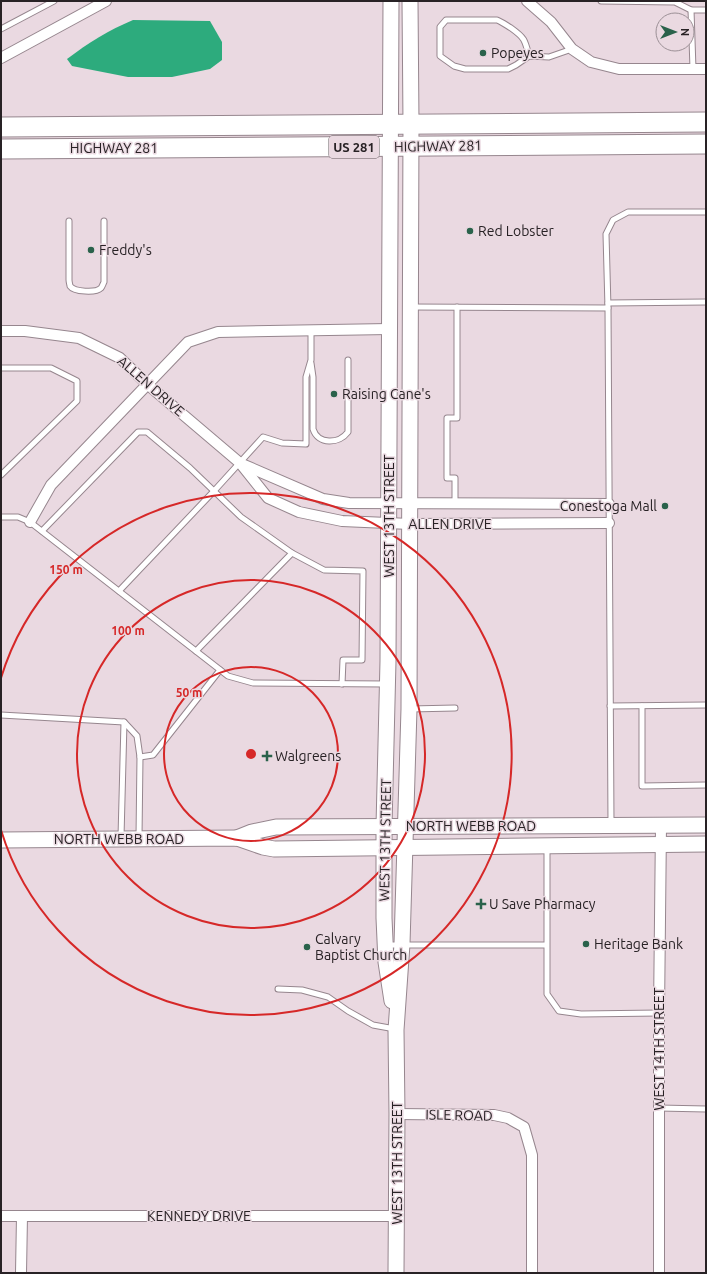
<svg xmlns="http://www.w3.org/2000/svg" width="707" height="1274" font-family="Ubuntu,sans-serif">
  <rect width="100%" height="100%" fill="#ead9e1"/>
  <path fill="#2dab7d" d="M 133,20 L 210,21 L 222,42 L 222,60 L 210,69 L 172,77 L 128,77 L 72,66 L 67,59 C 88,43 109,30 133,20 Z"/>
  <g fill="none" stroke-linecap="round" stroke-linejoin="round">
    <defs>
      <g id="lane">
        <polyline points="601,1 675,2 691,10 706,10"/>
        <polyline points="691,10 693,69"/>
        <polyline points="1,29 54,1"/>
        <path d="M 529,56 C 525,40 525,38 511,28 C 506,25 502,22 497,20 L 446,20 L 440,27 L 440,56 L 454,66 L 465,69 L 508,69 L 516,65 L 529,56 L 549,57 L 572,49"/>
        <path d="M 69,221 L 69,280 C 69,282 70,285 70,286 C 74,292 96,293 101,288 C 102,287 103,284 104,282 L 104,221"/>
        <polyline points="608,303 706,302"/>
        <polyline points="412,307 608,308"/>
        <path d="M 311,363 L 313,377 L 313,429 C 318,445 339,444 348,432 L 348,360"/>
        <polyline points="1,368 51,368 77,381 77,401 1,475"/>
        <polyline points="455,503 455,478 447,478 447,418 457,418 457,307"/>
        <polyline points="1,517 18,517 30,522 228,676 253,683 385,684"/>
        <polyline points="42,531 138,432 147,432 190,468 241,517 292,553 196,651"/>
        <polyline points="292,553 324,570 363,571 362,660 343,660 342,684"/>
        <polyline points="119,591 214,491 263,437 282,443 306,444 306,377 311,360 311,331"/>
        <polyline points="610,706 706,705"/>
        <polyline points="642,706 642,786 706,785"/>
        <polyline points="410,709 455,708"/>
        <polyline points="1,715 124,722 137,736 140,757 139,837"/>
        <polyline points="140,757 153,755 220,670"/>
        <polyline points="611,824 608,308 606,234 613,220 628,212 706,212"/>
        <polyline points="121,837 124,722"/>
        <polyline points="547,848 547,994 559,1011 581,1014 659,1013"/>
        <polyline points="387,945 546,945"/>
        <polyline points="278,989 302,990 328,997 348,1011 373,1025 395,1029"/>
        <polyline points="659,1108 706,1109"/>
      </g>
      <g id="street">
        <polyline points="527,1 551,22 572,49 591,62 619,69 706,69"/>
        <polyline points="1,58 106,1"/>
        <polyline points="1,331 25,331 79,338 120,358 147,384 240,463 268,498 299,512 342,521 410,524 609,523"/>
        <polyline points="242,464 323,499 349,503 609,504"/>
        <polyline points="30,522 51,485 188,342 218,332 389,329"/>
        <polyline points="397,1114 494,1115 508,1118 524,1127 532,1155 532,1273"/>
        <polyline points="1,1216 397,1216"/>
        <polyline points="21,1273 22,1216"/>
        <polyline points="659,1273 659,1013 661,825"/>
      </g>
      <g id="secondary">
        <polyline points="391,1 388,661 384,826 384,918 386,962 392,1001"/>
        <polyline points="237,838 252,832 276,827 706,825"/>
        <polyline points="1,840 237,838 263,847 274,849 706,844"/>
        <polyline points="396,1273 397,1114 396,1030 402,944 409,709 411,124 410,1"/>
      </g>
      <g id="highway">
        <polyline points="1,127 706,122"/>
        <polyline points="1,149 706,144"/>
      </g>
    </defs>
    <use href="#lane" stroke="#96868e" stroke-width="7"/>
    <use href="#street" stroke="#96868e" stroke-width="12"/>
    <use href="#secondary" stroke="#96868e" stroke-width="17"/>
    <use href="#highway" stroke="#96868e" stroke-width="21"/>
    <use href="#lane" stroke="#fff" stroke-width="5"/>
    <use href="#street" stroke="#fff" stroke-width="10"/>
    <use href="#secondary" stroke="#fff" stroke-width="15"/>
    <use href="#highway" stroke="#fff" stroke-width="19"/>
  </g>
  <g fill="none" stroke="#d62828" stroke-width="2">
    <circle cx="251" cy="754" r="87"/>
    <circle cx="251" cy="754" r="174"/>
    <path d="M1 678A261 261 0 1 1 1 830"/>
  </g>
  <g fill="#2a624b" stroke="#ead9e1" stroke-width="1.5">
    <circle cx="483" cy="53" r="4"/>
    <circle cx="470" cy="231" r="4"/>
    <circle cx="91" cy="250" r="4"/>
    <circle cx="334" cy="394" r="4"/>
    <circle cx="665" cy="506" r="4"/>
    <path d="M265 750h4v4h4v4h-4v4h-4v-4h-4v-4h4z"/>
    <path d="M479 898h4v4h4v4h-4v4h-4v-4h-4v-4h4z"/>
    <circle cx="586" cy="944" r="4"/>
    <circle cx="307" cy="947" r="4"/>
  </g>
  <g text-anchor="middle" stroke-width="3" stroke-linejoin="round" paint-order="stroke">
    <rect fill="#ead9e1" stroke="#62595d" stroke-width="1" x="329" y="136" width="50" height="22" rx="3"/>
    <g font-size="13" font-weight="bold" fill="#282225">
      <text x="354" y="152">US 281</text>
    </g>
    <g font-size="14" fill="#282225" stroke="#ead9e1" text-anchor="start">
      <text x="491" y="58">Popeyes</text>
      <text x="478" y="236">Red Lobster</text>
      <text x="99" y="255">Freddy's</text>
      <text x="342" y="399">Raising Cane's</text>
      <text x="657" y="511" text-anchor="end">Conestoga Mall</text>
      <text x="275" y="761">Walgreens</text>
      <text x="489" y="909">U Save Pharmacy</text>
      <text x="315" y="944">Calvary<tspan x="315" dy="16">Baptist Church</tspan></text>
      <text x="594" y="949">Heritage Bank</text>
    </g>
    <g font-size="14" fill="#282225" stroke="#ead9e1">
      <text transform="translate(438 146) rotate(-1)" y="5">HIGHWAY 281</text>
      <text x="114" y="153">HIGHWAY 281</text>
      <text transform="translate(151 386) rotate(41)" y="5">ALLEN DRIVE</text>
      <text transform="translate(389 516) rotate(-90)" y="5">WEST 13TH STREET</text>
      <text x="450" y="529">ALLEN DRIVE</text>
      <text x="471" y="831">NORTH WEBB ROAD</text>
      <text x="119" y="844">NORTH WEBB ROAD</text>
      <text transform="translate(385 840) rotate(-89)" y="5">WEST 13TH STREET</text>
      <text transform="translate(659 1049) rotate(-90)" y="5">WEST 14TH STREET</text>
      <text transform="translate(459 1115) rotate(1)" y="5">ISLE ROAD</text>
      <text transform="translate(397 1163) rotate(-90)" y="5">WEST 13TH STREET</text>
      <text x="199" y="1221">KENNEDY DRIVE</text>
    </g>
  </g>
  <circle cx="251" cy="754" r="6" fill="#d62828" stroke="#ead9e1" stroke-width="2"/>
  <g font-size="12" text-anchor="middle" font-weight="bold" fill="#d62828" stroke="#ead9e1" stroke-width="3" stroke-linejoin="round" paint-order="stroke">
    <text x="66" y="574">150 m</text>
    <text x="128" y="635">100 m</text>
    <text x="189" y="697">50 m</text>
  </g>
  <rect width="707" height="1274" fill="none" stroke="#282225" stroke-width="4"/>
  <g transform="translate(675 32) rotate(90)"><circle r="19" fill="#ead9e1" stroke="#9c9096"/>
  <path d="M0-3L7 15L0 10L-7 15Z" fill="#2a624b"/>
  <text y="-6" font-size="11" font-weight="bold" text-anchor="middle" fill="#282225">N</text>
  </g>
</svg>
